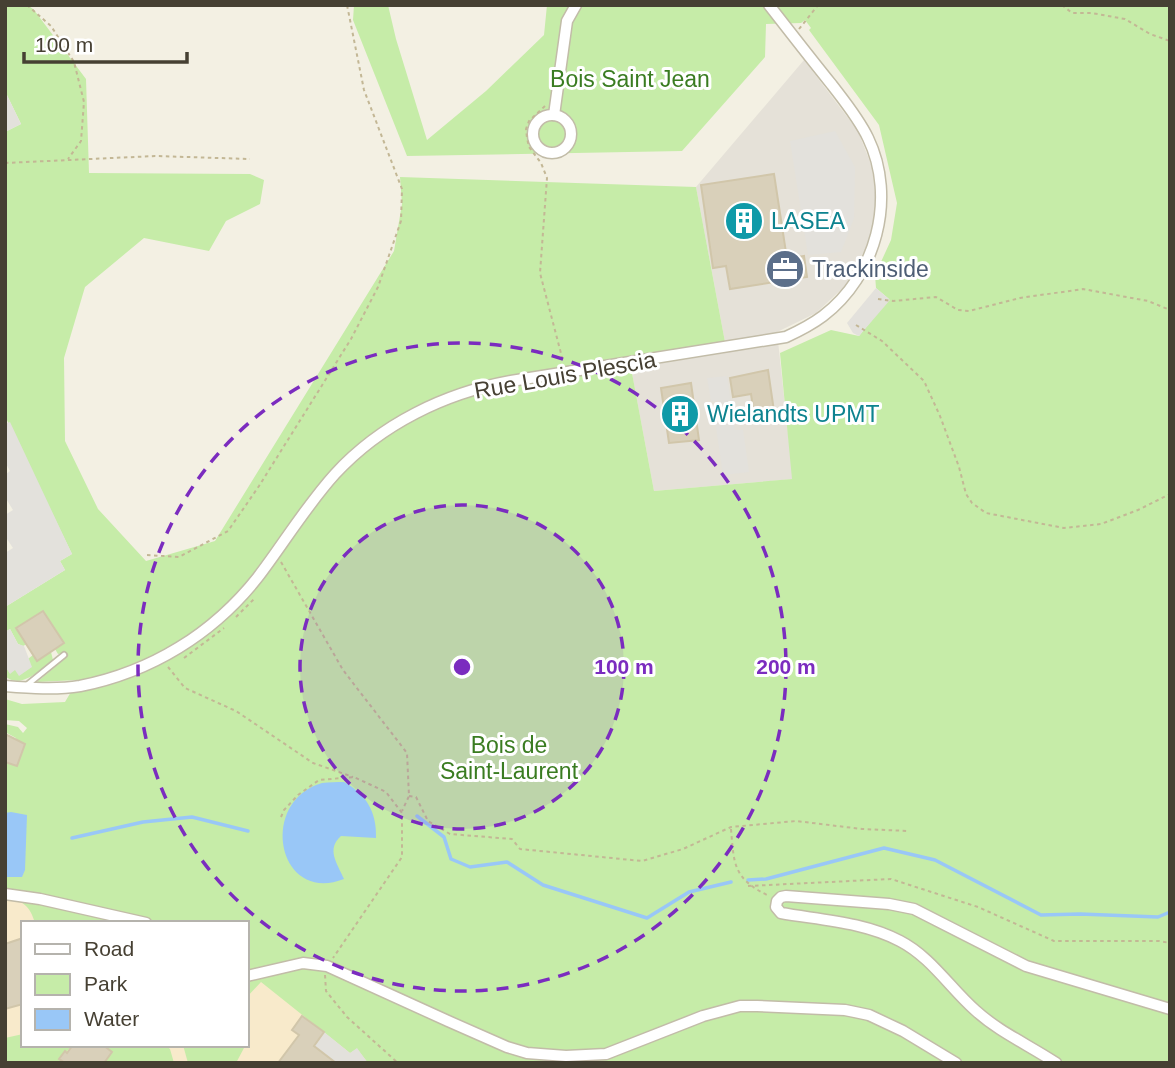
<svg xmlns="http://www.w3.org/2000/svg" width="1175" height="1068" font-family="Arial,sans-serif">
  <rect width="100%" height="100%" fill="#f3f0e3"/>
  <polygon fill="#f8eacb" points="5,898 28,901 95,923 23,923 23,1045 247,1045 247,974 297,982 384,1063 5,1063"/>
  <polygon fill="#e5e1d8" points="804,60 858,131 872,167 876,201 873,225 867,246 845,286 816,313 777,332 793,479 654,491 631,368 725,353 725,342 696,187"/>
  <g fill="#c6eca8">
    <path d="M 5,5 L 28,5 L 34,10 L 86,79 L 89,173 L 250,174 L 264,180 L 260,204 L 226,221 L 209,251 L 144,238 L 85,287 L 64,358 L 65,441 L 98,509 L 146,561 L 215,541 L 394,251 L 402,204 L 400,177 L 696,187 L 725,342 L 629,357 L 654,491 L 792,479 L 780,353 L 831,330 L 859,336 L 889,299 L 876,288 L 875,275 L 891,240 L 897,203 L 879,125 L 809,30 L 811,28 L 805,20 L 801,23 L 766,24 L 765,57 L 682,151 L 407,156 L 353,20 L 354,5 L 388,5 L 396,39 L 427,140 L 486,91 L 544,35 L 547,5 L 1170,5 L 1170,1063 L 368,1063 L 357,1049 L 350,1053 L 261,982 L 247,997 L 247,923 L 128,923 L 107,920 L 101,923 L 35,923 C 30,906 23,900 5,898 L 5,765 L 7,763 L 17,766 L 20,758 L 16,738 L 5,732 L 5,724 L 18,727 L 23,733 L 27,728 L 19,721 L 5,720 L 5,699 L 22,704 L 65,702 L 78,680 L 37,682 L 67,657 L 64,653 L 58,654 L 55,649 L 64,643 L 27,644 L 23,646 L 18,644 L 10,629 L 5,632 L 5,607 L 65,570 L 60,561 L 72,554 L 5,416 L 5,132 L 21,124 L 5,91 Z"/>
    <path d="M 51,652 L 53,660 C 40,670 21,690 5,676 L 5,666 L 10,673 L 33,655 Z"/>
    <polygon points="23,1034 23,1045 73,1045 60,1058 63,1063 5,1063 5,1038"/>
    <polygon points="103,1045 165,1045 170,1049 174,1063 104,1063 112,1052"/>
    <polygon points="183,1045 238,1045 244,1048 236,1063 188,1063"/>
  </g>
  <g fill="#e3e1dc">
    <polygon points="5,91 21,124 5,132"/>
    <polygon points="835,131 855,167 854,218 841,252 808,255 790,141"/>
    <polygon points="876,288 890,300 859,336 853,333 847,323"/>
    <polygon points="727,376 735,430 743,430 749,472 723,475 713,407 719,406 718,401 711,401 707,378"/>
    <polygon points="10,422 72,554 60,561 65,570 5,607 5,553 13,548 5,536 5,515 13,510 5,497 5,475 10,471 5,462 5,424"/>
    <polygon points="10,629 18,644 24,646 32,667 19,676 15,670 10,674 5,666 5,632"/>
    <polygon points="324,1032 350,1053 357,1048 368,1063 336,1063 314,1046"/>
  </g>
  <g fill="#99c7f7">
    <path d="M 344,782 C 366,794 377,812 376,838 L 341,836 C 326,849 337,863 344,879 C 277,905 258,801 322,783 C 329,782 337,782 344,782 Z"/>
    <polygon points="11,812 27,815 25,870 22,877 5,877 5,813"/>
  </g>
  <g fill="none" stroke-linecap="round" stroke-linejoin="round">
    <g stroke="#99c7f7" stroke-width="3.5">
      <polyline points="417,816 444,837 451,859 470,867 507,862 543,885 647,918 689,892 731,882"/>
      <polyline points="72,838 143,822 192,817 248,831"/>
      <polyline points="748,880 766,879 884,848 935,860 1041,915 1080,914 1158,917 1170,912"/>
    </g>
  </g>
  <g fill="#d9d0ba" stroke="#d1c6aa" stroke-width="2">
    <polygon points="774,174 787,259 804,256 807,277 730,289 726,266 713,268 701,185"/>
    <polygon points="768,370 775,418 755,421 751,394 733,397 730,378"/>
    <polygon points="691,383 699,440 669,443 661,388"/>
    <polygon points="43,611 64,643 37,661 16,628"/>
    <polygon points="5,734 25,744 17,766 5,762"/>
    <polygon points="23,938 23,1004 5,1009 5,944"/>
    <polygon points="302,1016 324,1032 314,1046 336,1063 278,1063 299,1035 292,1030"/>
    <polygon points="73,1045 103,1045 112,1052 104,1063 60,1063 62,1061 59,1059 65,1051 67,1053"/>
  </g>
  <g fill="none" stroke-linecap="round" stroke-linejoin="round">
    <defs>
      <polyline id="service" points="27,685 64,655"/>
      <g id="minor">
        <circle cx="552" cy="134" r="19"/>
        <polyline points="554,115 567,21 576,5"/>
        <path d="M 5,686 C 30,688 56,690 80,686 C 151,672 213,634 258,577 C 284,543 306,506 335,474 C 381,424 445,393 511,381 L 786,337 C 799,331 811,325 823,316 C 876,276 897,198 868,138 C 859,119 845,102 832,85 C 811,59 790,32 769,5"/>
        <polyline points="5,894 40,899 146,923"/>
        <polyline points="247,976 303,963 327,966 448,1021 507,1047 527,1053 566,1056 606,1054 703,1016 740,1006 757,1006 845,1010 869,1015 903,1031 956,1063"/>
        <path d="M 1056,1063 C 1029,1045 999,1032 975,1010 C 950,988 931,957 900,941 C 864,922 821,920 781,913 L 776,907 L 777,901 L 781,897 L 786,896 L 889,904 L 914,909 L 1026,966 L 1170,1009"/>
      </g>
    </defs>
    <use href="#service" stroke="#c2bca8" stroke-width="8"/>
    <use href="#minor" stroke="#c2bca8" stroke-width="13"/>
    <g stroke="#c3b795" stroke-width="2" stroke-dasharray="3.5 3.5" stroke-linecap="butt">
      <polyline points="27,5 51,26 74,62 84,102 81,141 68,159"/>
      <polyline points="1062,5 1072,13 1092,13 1125,19 1150,34 1170,41"/>
      <polyline points="799,29 818,5"/>
      <polyline points="545,106 529,121 526,129 527,138 529,147 541,163 547,178 540,273 563,361"/>
      <polyline points="5,163 155,156 250,159"/>
      <polyline points="878,299 893,301 936,297 958,310 969,311 1020,298 1083,289 1148,301 1170,310"/>
      <polyline points="856,325 882,341 924,381 940,416 959,467 966,494 972,503 986,513 1064,528 1101,524 1138,510 1170,494"/>
      <polyline points="147,555 179,557 228,531 259,486 351,339 378,287 401,221 402,189 364,90 347,5"/>
      <polyline points="281,562 343,670 407,753 409,796 402,811"/>
      <polyline points="236,617 254,599"/>
      <polyline points="184,658 224,628"/>
      <polyline points="168,667 185,688 236,711 313,763 353,777"/>
      <polyline points="409,796 416,797 428,821 450,834 512,839 520,849 642,861 683,849 731,827 796,821 862,829 908,831"/>
      <polyline points="281,817 284,810 298,795 319,780 354,777 386,792 402,813 402,857 333,958"/>
      <path d="M 731,829 C 734,864 733,878 767,895"/>
      <polyline points="748,886 891,879 978,907 1054,941 1159,941 1170,943"/>
      <polyline points="325,975 326,991 347,1017 398,1063"/>
    </g>
    <use href="#service" stroke="#fff" stroke-width="4.5"/>
    <use href="#minor" stroke="#fff" stroke-width="10"/>
  </g>
  <circle cx="462" cy="667" r="162" fill="#7b2cbf" fill-opacity=".12"/>
  <g fill="none" stroke="#7b2cbf" stroke-width="3.5" stroke-dasharray="12 9">
    <circle cx="462" cy="667" r="162"/>
    <circle cx="462" cy="667" r="324"/>
  </g>
  <defs>
    <symbol id="building-disc" viewBox="-11 -11 22 22"><circle r="9.5" fill="#0f9aa8" stroke="#fff"/><path d="M-4-6H4V6H1V3H-1V6H-4ZM-2.5-4.3h1.7v1.8h-1.7ZM.8-4.3h1.7v1.8H.8ZM-2.5-1h1.7V.8h-1.7ZM.8-1h1.7V.8H.8Z" fill="#fff"/></symbol>
    <symbol id="office-disc" viewBox="-11 -11 22 22"><circle r="9.5" fill="#5c6f8a" stroke="#fff"/><path d="M-6-3h4V-5.5h4V-3h4V5H-6ZM-1-4.5V-3h2v-1.5ZM-6 0V1H6V0Z" fill="#fff"/></symbol>
  </defs>
  <g fill-rule="evenodd">
    <use href="#building-disc" x="722" y="199" width="44" height="44"/>
    <use href="#office-disc" x="763" y="247" width="44" height="44"/>
    <use href="#building-disc" x="658" y="392" width="44" height="44"/>
  </g>
  <g text-anchor="middle" stroke-width="6" stroke-linejoin="round" paint-order="stroke">
    <g font-size="23" fill="#3a7c21" stroke="#fff">
      <text x="630" y="87">Bois Saint Jean</text>
      <text x="509" y="753">Bois de<tspan x="509" dy="26">Saint-Laurent</tspan></text>
    </g>
    <g font-size="23" fill="#0d838f" stroke="#fff" text-anchor="start">
      <text x="771" y="229">LASEA</text>
      <text x="707" y="422">Wielandts UPMT</text>
    </g>
    <g font-size="23" fill="#4e5e75" stroke="#fff" text-anchor="start">
      <text x="812" y="277">Trackinside</text>
    </g>
    <g font-size="23" fill="#464033" stroke="#fff">
      <text transform="translate(565 375) rotate(-10)" y="8">Rue Louis Plescia</text>
    </g>
  </g>
  <circle cx="462" cy="667" r="10" fill="#7b2cbf" stroke="#fff" stroke-width="3.5"/>
  <g font-size="21" text-anchor="middle" font-weight="bold" fill="#7b2cbf" stroke="#fff" stroke-width="6" stroke-linejoin="round" paint-order="stroke">
    <text x="624" y="674">100 m</text>
    <text x="786" y="674">200 m</text>
  </g>
  <rect width="1175" height="1068" fill="none" stroke="#464033" stroke-width="14"/>
  <rect x="21" y="921" width="228" height="126" fill="#ffffff" stroke="#b5b3ad" stroke-width="2"/>
  <rect x="35" y="944" width="35" height="10" fill="#ffffff" stroke="#b5b3ad" stroke-width="2"/>
  <text x="84" y="956" font-size="21" fill="#464033">Road</text>
  <rect x="35" y="974" width="35" height="21" fill="#c6eca8" stroke="#b5b3ad" stroke-width="2"/>
  <text x="84" y="991" font-size="21" fill="#464033">Park</text>
  <rect x="35" y="1009" width="35" height="21" fill="#99c7f7" stroke="#b5b3ad" stroke-width="2"/>
  <text x="84" y="1026" font-size="21" fill="#464033">Water</text>
  <path d="M24 52v10h163v-10" fill="none" stroke="#464033" stroke-width="3.5"/>
  <text x="35" y="52" font-size="21" fill="#464033" stroke="#ffffff" stroke-width="5" paint-order="stroke">100 m</text>
</svg>
